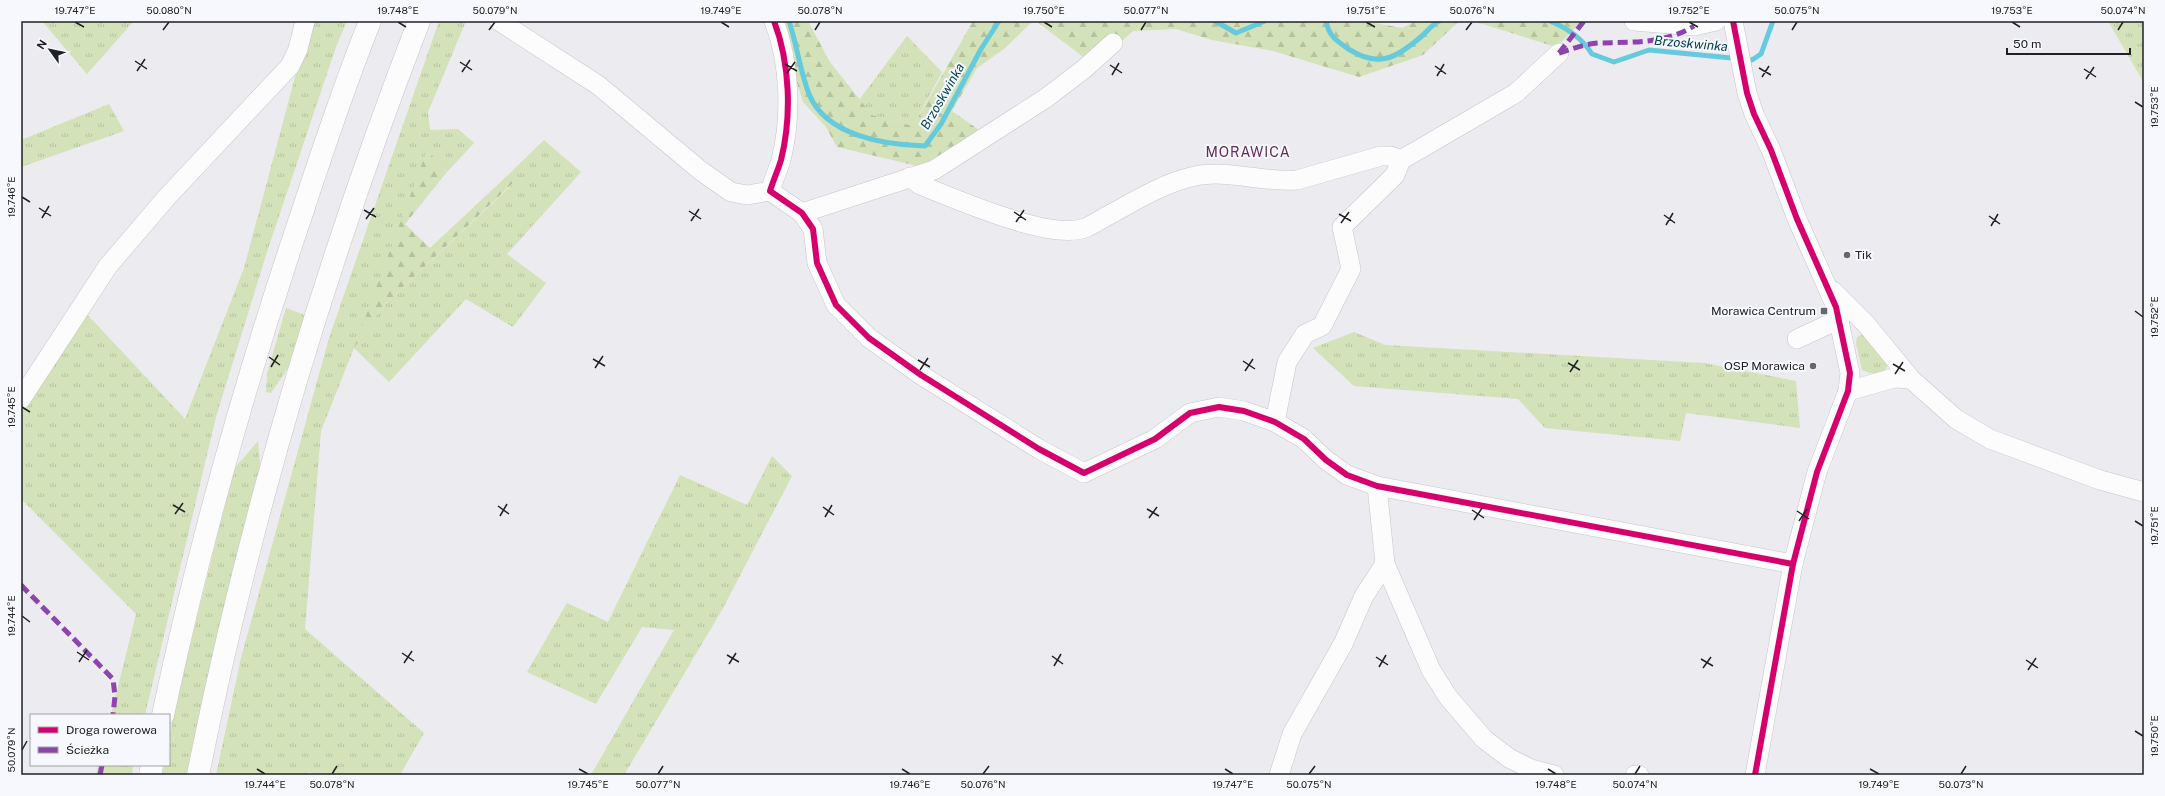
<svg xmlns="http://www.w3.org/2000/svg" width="2165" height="796" font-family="'Public Sans',sans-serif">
  <defs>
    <pattern id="grass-tufts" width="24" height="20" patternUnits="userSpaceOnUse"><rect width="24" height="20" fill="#d3e2b8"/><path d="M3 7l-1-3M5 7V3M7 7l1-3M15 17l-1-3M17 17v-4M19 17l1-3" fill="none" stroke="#b5c29e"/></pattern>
    <pattern id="forest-firs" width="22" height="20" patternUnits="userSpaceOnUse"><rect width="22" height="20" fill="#d3e2b8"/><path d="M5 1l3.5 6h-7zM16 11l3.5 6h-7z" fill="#b5c29e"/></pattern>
  </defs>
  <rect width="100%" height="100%" fill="#ebebf0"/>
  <g fill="url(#grass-tufts)">
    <polygon points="42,21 134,21 87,74"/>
    <polygon points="310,21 347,21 336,47 266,255 216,417 145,715 111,715 136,614 21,499 21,402 84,311 185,419 244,268"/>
    <polygon points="439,21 466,21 428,112 430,130 458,129 474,143 447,172 427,151 356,345 381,308 513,184 508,175 544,140 581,172 507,254 546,283 513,327 466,299 389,382 354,348 321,431 305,629 424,733 400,775 316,775 309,772 307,775 216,775 241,658 329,338"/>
    <polygon points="2108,21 2144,21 2144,83"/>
    <polygon points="907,36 942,72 913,126 872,115 859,100"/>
    <polygon points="109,104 124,131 21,167 21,140"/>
    <polygon points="286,308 305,315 290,365 271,393 266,392 267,374"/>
    <polygon points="1354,332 1385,345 1704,363 1796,381 1800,428 1686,413 1680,441 1545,428 1518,399 1354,386 1313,348"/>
    <path d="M 1863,334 L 1888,359 C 1888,376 1875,376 1862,370 L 1856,343 L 1857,337 Z"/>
    <polygon points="258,441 261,475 187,775 162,775 164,765 169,765 169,739 176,702 234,469"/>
    <polygon points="772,456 792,476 722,610 624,775 591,775 674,630 642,627 596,704 527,672 567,603 608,622 680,475 747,505"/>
    <polygon points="98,765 133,765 132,775 96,775"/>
  </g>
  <g fill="url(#forest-firs)">
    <polygon points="778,21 808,21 830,62 872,115 913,126 973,21 1033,21 1004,49 977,68 952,111 982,132 922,167 837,147 826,127 803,102"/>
    <polygon points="1036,21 1364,21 1402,28 1416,21 1466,21 1458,22 1423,55 1359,77 1273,51 1212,40 1176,29 1133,31 1095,66"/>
    <polygon points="1473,21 1582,21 1556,47"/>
    <polygon points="427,150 447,172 405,224 430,248 508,175 513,183 381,308 354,348"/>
  </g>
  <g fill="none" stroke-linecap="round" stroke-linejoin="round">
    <g stroke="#65cadd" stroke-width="5">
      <path d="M 789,21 C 797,45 800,71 809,94 C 826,136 885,145 925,146 L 941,124 L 981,49 L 999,21"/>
      <polyline points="1215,21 1236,33 1265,21"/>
      <path d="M 1326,21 C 1329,37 1337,41 1350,50 C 1381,69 1399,56 1423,35 C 1428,30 1433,24 1439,21"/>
      <path d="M 1550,21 C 1567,28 1582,38 1592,54 L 1614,62 L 1649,50 L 1752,60 L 1761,54 L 1773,21"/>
    </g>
    <defs>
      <g id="minor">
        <polyline points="499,21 598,85 701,171 731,192 747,195 770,191"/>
        <path d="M 774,21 C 790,63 792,116 781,160 C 778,170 773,181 770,191 L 802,213 L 813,229 L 817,263 L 836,305 L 869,338 L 921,375 L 1039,449 L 1084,473 L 1155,439 L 1190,413 L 1219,407 L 1244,411 L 1275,422 L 1304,439 L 1326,460 L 1347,475 L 1377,486 L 1793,564"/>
        <polyline points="1634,21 1694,26 1716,21"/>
        <polyline points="1733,21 1747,93 1754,114 1771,150 1797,219 1836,307 1850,373 1848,391 1817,472 1793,564 1755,775"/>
        <path d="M 910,177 L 920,185 C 956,199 1050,241 1085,228 C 1093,225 1101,219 1109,215 C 1135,201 1162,184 1191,177 C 1226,168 1262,183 1297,180 L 1381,156 L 1390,156 L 1401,160"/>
        <polyline points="802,213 934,170 1046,98 1084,69 1113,43"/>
        <polyline points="1833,291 1866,324 1911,379 1956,419 1990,439 2100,480 2144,492"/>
        <polyline points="1797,339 1840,319"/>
        <polyline points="1848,391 1894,378 1911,379"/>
        <polyline points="21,399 108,266 167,197 290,66 298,49 305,21"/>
        <polyline points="1275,422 1287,362 1305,334 1322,326 1351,269 1342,227 1395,175 1401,160 1516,93 1559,53"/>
        <polyline points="1377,486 1385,564 1431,670 1448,697 1484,739 1509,758 1531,769 1554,775"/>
        <polyline points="1279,775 1292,734 1343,644 1364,596 1385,564"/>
        <polyline points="1635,775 1639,775"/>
      </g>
      <g id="highway">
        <path d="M 163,715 C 199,545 246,378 302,213 C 323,149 345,84 370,21"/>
        <polyline points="150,775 152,765"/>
        <path d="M 198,775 C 249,519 325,265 419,21"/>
      </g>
    </defs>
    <use href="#minor" stroke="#c6c6ca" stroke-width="20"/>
    <use href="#highway" stroke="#c6c6ca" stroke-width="23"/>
    <use href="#minor" stroke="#fcfcfd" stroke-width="19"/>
    <use href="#highway" stroke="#fcfcfd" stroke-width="22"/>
    <g stroke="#8e44ad" stroke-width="5" stroke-dasharray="10 5" stroke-linecap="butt">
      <path d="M 1559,53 C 1572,49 1585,44 1598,43 C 1632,42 1665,44 1694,26"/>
      <polyline points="1559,53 1584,21"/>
      <polyline points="21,585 113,679 115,696 113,715"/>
      <polyline points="100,775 102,765"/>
    </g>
    <defs>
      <g id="cycleway">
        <path d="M 774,21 C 790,63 792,116 781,160 C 778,170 773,181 770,191 L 802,213 L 813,229 L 817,263 L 836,305 L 869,338 L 921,375 L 1039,449 L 1084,473 L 1155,439 L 1190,413 L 1219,407 L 1244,411 L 1275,422 L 1304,439 L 1326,460 L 1347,475 L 1377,486 L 1793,564"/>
        <polyline points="1733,21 1747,93 1754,114 1771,150 1797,219 1836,307 1850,373 1848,391 1817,472 1793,564 1755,775"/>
      </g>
    </defs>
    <use href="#cycleway" stroke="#f6f8fe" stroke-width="8"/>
    <use href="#cycleway" stroke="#d6006c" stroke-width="6"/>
  </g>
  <path fill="none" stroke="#202124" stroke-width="1.5" d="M 75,22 L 84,27M 398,22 L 406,27M 721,22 L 729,27M 1044,22 L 1052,27M 1366,22 L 1375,27M 1689,22 L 1698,27M 2012,22 L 2020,27M 163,30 L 169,22M 489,30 L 495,22M 815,30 L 820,22M 1141,30 L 1146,22M 1466,30 L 1472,22M 1792,30 L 1797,22M 2118,30 L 2123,22M 135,61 L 147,69M 460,62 L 472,70M 785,64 L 797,71M 1110,65 L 1122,73M 1435,66 L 1446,74M 1759,68 L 1771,75M 2084,69 L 2096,77M 137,71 L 145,59M 462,72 L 470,60M 787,73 L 795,62M 1112,75 L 1119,63M 1437,76 L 1444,64M 1762,77 L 1769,66M 2086,79 L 2094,67M 2135,102 L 2143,107M 22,197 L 30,202M 39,208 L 51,216M 364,210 L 376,217M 689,211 L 701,219M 1014,212 L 1026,220M 1339,214 L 1351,221M 1664,215 L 1675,223M 1989,216 L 2000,224M 42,218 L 49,206M 366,219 L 374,208M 691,221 L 699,209M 1016,222 L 1024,210M 1341,223 L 1349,212M 1666,225 L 1673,213M 1991,226 L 1998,214M 2135,311 L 2143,317M 269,357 L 280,365M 593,359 L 605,366M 918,360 L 930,367M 1243,361 L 1255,369M 1568,363 L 1580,370M 1893,364 L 1905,371M 271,367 L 278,355M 595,368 L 603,356M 920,370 L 928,358M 1245,371 L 1253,359M 1570,372 L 1578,360M 1895,374 L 1903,362M 22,407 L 30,412M 173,505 L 185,512M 498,506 L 509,514M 823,507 L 834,515M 1147,509 L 1159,516M 1472,510 L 1484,518M 1797,511 L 1809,519M 175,514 L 183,503M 500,516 L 507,504M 825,517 L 832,505M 1149,518 L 1157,507M 1474,520 L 1482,508M 1799,521 L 1807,509M 2135,521 L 2143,526M 22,616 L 30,622M 77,652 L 89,660M 402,653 L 414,661M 727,655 L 739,662M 1052,656 L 1063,664M 1376,657 L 1388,665M 1701,659 L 1713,666M 2026,660 L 2038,668M 79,662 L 87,650M 404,663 L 412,651M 729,664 L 736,653M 1054,666 L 1061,654M 1379,667 L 1386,655M 1703,668 L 1711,657M 2028,670 L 2036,658M 2135,731 L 2143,736M 22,750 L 27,741M 257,769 L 265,774M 579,769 L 588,774M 902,769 L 910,774M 1225,769 L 1233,774M 1548,769 L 1556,774M 1870,769 L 1879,774M 332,774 L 337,766M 658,774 L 663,766M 983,774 L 989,766M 1309,774 L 1315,766M 1635,774 L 1640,766M 1961,774 L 1966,766"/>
  <g fill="#67686b" stroke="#f6f8fe" stroke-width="1.5">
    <circle cx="1847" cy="255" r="4"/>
    <rect x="1820" y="307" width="8" height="8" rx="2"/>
    <circle cx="1813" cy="366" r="4"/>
  </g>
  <g text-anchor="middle" stroke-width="4" stroke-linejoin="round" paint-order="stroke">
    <g font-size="12" fill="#202124" stroke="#f6f8fe" text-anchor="end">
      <text x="1855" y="259" text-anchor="start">Tik</text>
      <text x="1816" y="315">Morawica Centrum</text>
      <text x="1805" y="370">OSP Morawica</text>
    </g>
    <g font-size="13" font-style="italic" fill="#02424c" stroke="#f6f8fe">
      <text transform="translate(1691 43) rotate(5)" y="5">Brzoskwinka</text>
      <text transform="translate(942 96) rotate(-60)" y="5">Brzoskwinka</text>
    </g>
    <g font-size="14" letter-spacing="1" fill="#652c56" stroke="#f6f8fe">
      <text x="1248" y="157">MORAWICA</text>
    </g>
  </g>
  <rect width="2165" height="796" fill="none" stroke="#f6f8fe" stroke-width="44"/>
  <rect x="30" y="714" width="140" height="52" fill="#f6f8fe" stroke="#a0a2a7"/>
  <rect x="38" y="727" width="20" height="6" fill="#d6006c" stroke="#a0a2a7"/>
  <text x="66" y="734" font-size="12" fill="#202124">Droga rowerowa</text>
  <rect x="38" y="747" width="20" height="6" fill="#8e44ad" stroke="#a0a2a7"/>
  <text x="66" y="754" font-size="12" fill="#202124">Ścieżka</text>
  <g transform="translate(50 50) rotate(303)" stroke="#f6f8fe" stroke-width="3" paint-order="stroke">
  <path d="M0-3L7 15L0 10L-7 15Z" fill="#202124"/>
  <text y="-6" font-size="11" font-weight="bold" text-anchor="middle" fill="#202124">N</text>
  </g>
  <path d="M2007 48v6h123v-6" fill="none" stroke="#202124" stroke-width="2"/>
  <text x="2013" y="48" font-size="12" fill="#202124" stroke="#f6f8fe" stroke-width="3" paint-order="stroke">50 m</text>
  <rect x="22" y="22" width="2121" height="752" fill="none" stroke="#202124" stroke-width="1.5"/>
  <g font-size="10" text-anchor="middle" fill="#202124">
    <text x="75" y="14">19.747°E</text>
    <text x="169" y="14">50.080°N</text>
    <text x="398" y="14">19.748°E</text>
    <text x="495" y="14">50.079°N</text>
    <text x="721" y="14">19.749°E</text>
    <text x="820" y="14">50.078°N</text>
    <text x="1044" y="14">19.750°E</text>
    <text x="1146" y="14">50.077°N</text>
    <text x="1366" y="14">19.751°E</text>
    <text x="1472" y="14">50.076°N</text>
    <text x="1689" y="14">19.752°E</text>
    <text x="1797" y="14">50.075°N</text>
    <text x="2012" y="14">19.753°E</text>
    <text x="2123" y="14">50.074°N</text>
    <text transform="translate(2154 107) rotate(-90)" y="4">19.753°E</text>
    <text transform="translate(11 197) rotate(-90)" y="4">19.746°E</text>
    <text transform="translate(2154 317) rotate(-90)" y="4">19.752°E</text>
    <text transform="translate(11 407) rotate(-90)" y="4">19.745°E</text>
    <text transform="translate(2154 526) rotate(-90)" y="4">19.751°E</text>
    <text transform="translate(11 616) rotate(-90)" y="4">19.744°E</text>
    <text transform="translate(2154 736) rotate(-90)" y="4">19.750°E</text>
    <text transform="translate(11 750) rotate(-90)" y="4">50.079°N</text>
    <text x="265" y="788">19.744°E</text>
    <text x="332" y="788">50.078°N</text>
    <text x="588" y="788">19.745°E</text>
    <text x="658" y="788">50.077°N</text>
    <text x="910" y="788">19.746°E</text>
    <text x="983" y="788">50.076°N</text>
    <text x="1233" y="788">19.747°E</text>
    <text x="1309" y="788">50.075°N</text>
    <text x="1556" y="788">19.748°E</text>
    <text x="1635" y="788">50.074°N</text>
    <text x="1879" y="788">19.749°E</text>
    <text x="1961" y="788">50.073°N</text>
  </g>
</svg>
